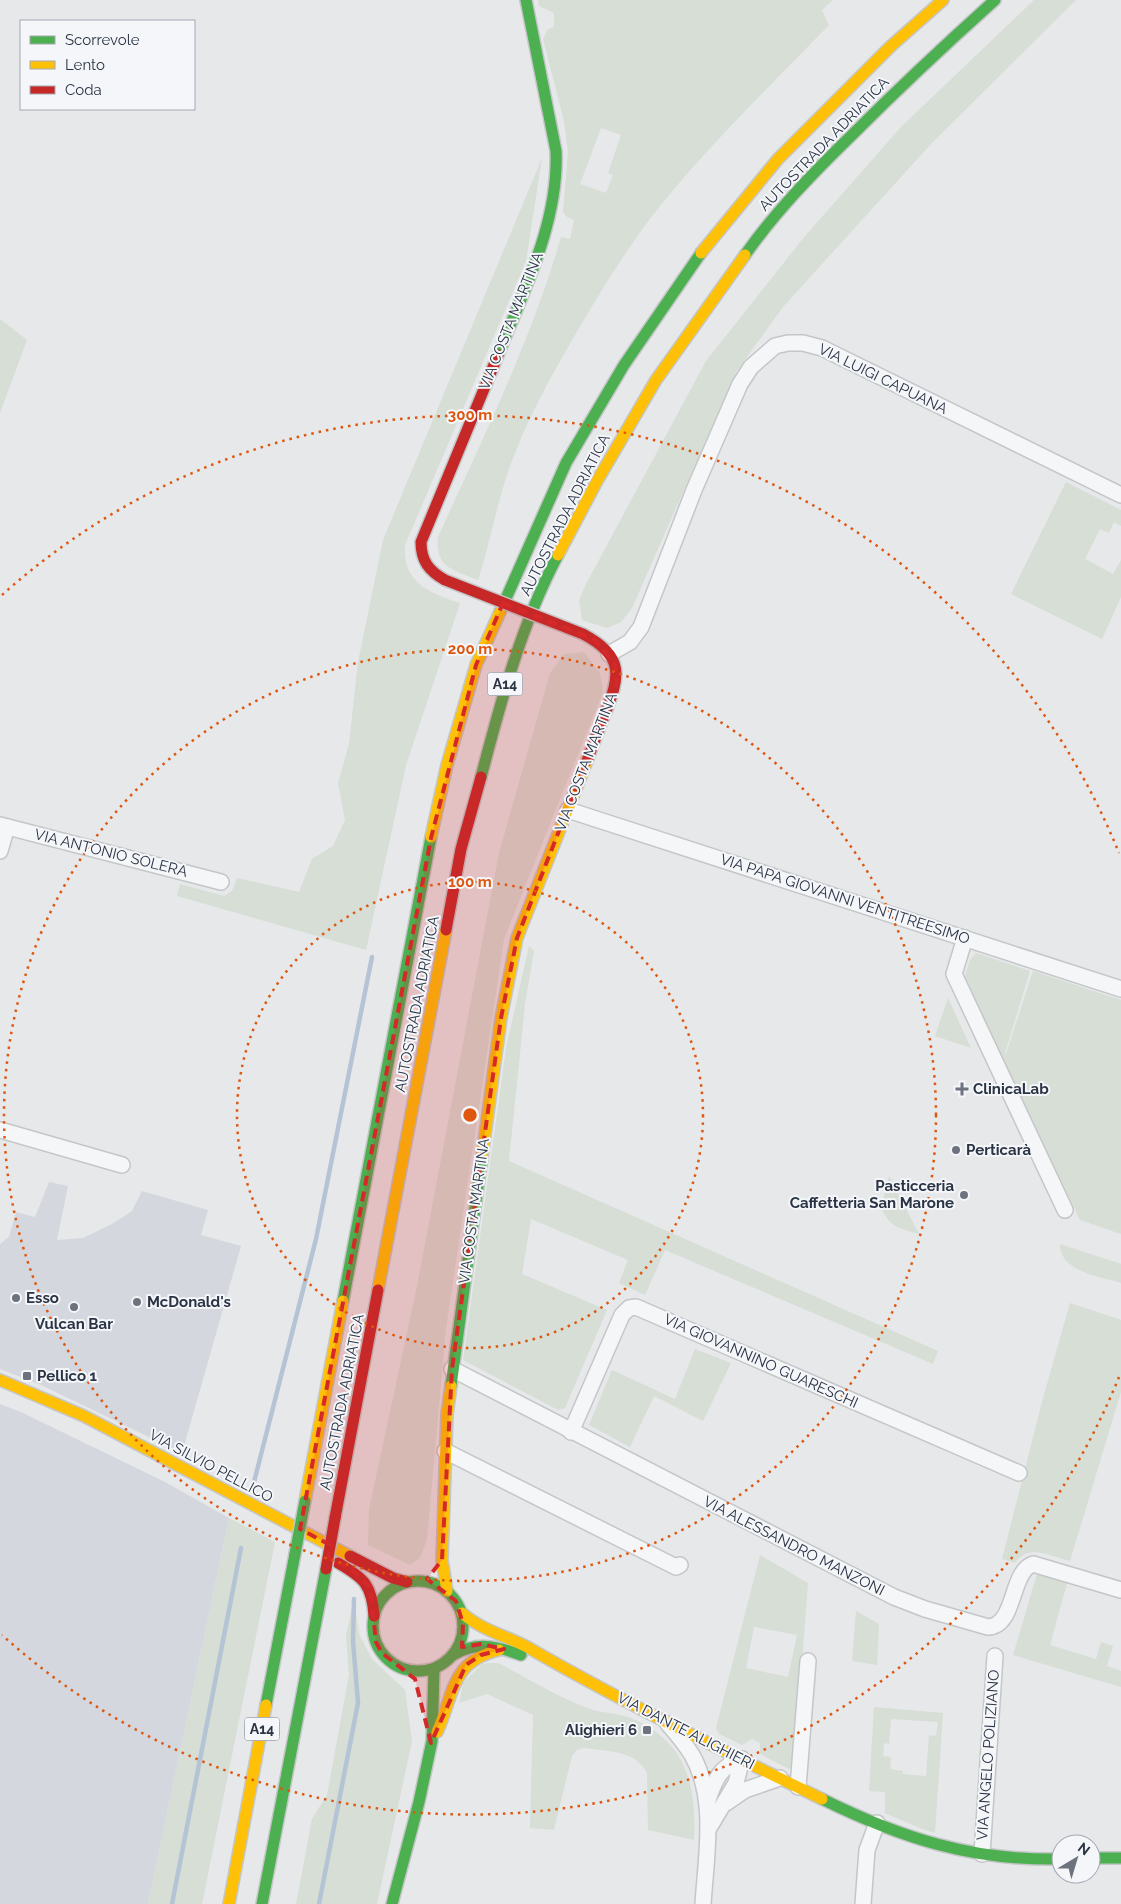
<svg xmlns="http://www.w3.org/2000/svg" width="1121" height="1904" font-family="Raleway,sans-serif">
  <rect width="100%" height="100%" fill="#e6e8ea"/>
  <g fill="#d4d7dd">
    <polygon points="49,1182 68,1186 57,1240 83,1238 112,1224 132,1211 142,1191 208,1210 201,1235 241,1246 182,1453 41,1385 0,1369 0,1244 9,1237 16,1212 35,1217"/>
    <polygon points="0,1404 21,1412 165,1482 229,1518 148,1904 0,1904"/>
  </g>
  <g fill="#d6ded6" fill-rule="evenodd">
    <path d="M 538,0 L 833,0 L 822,10 L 829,25 C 772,84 712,142 661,205 C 630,243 604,286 579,328 C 556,368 532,409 515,453 C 498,494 492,537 478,580 C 453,570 435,568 438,537 C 482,440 532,339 561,237 L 570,239 L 574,220 L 567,217 L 563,212 L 568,152 L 564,121 L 543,39 L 548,29 L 554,27 L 554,13 L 539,6 ZM 601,128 L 621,135 L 608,173 L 613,175 L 606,193 L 580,184 Z"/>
    <polygon points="1034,0 1076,0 931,144 783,307 736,372 632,608 621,622 607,628 582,620 579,600 586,584 706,361 805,236 901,127"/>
    <path d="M 542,158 L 526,261 L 405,545 C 402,583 430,593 460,603 L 406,765 L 366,950 L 177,896 L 180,884 L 224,896 L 232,891 L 237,878 L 299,892 L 312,859 L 333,846 L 345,820 L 338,783 L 349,744 L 358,662 L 383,540 Z"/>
    <polygon points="0,319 27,340 0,413"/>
    <polygon points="1066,482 1121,510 1121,526 1114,522 1109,533 1100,529 1085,559 1113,574 1121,560 1121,597 1102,639 1011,594"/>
    <polygon points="584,652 600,673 603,692 504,939 446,1329 427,1539 420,1558 410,1565 368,1545 369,1509 417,1286 499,853 550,673 564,654"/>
    <polygon points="529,946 534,951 525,1004 509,1161 938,1351 933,1364 665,1250 645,1295 619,1283 628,1260 531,1219 522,1274 607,1310 565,1408 558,1410 463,1360 506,1048"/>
    <polygon points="976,953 1030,971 1005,1053 1006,1054 1033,971 1121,1000 1121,1234 1080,1220 1005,1066 965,976 970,960"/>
    <polygon points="948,998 971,1048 935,1036"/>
    <path d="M 889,1176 L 919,1234 C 899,1228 891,1228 881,1208 Z"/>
    <path d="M 1060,1244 L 1121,1264 L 1121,1283 C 1099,1276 1060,1272 1060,1244 Z"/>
    <path d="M 1070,1303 L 1121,1320 L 1121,1392 L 1070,1561 C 1050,1556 1028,1543 1015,1563 L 1002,1559 L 1043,1398 Z"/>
    <polygon points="695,1349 731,1363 703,1421 654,1396 630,1447 589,1425 612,1370 675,1399"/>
    <polygon points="229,1518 275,1542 202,1904 148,1904"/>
    <path d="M 760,1555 L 808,1583 L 794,1763 L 789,1769 L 762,1755 L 760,1753 L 760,1743 L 752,1739 L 742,1745 L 719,1734 L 716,1728 ZM 754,1627 L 797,1635 L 788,1677 L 746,1668 Z"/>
    <polygon points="1037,1574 1067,1583 1050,1645 1096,1659 1101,1642 1113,1646 1107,1666 1121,1671 1121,1687 1013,1655"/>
    <polygon points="354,1599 359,1634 372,1659 405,1690 412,1741 377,1904 296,1904 312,1819 327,1795 349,1675 346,1635"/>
    <polygon points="856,1611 879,1624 877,1665 852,1661"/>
    <path d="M 490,1663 L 498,1663 C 528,1678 559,1698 590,1709 C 602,1713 616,1713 628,1717 C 685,1739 697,1783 694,1840 L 648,1830 L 647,1773 C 636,1750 606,1751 583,1748 L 577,1750 L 572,1756 L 554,1830 L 530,1828 L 533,1715 L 487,1694 L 459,1703 L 463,1683 L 482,1664 Z"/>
    <path d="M 874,1707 L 943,1713 L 935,1833 L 922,1829 L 885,1813 L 885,1792 L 869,1791 ZM 891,1719 L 938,1722 L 936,1736 L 929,1735 L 926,1776 L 903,1774 L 903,1771 L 890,1769 L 891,1757 L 883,1756 L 884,1743 L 889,1744 Z"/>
  </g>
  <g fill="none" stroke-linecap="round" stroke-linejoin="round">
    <g stroke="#b4c4d5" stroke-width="4.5">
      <polyline points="254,1482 316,1239 372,957"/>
      <polyline points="172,1904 241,1548"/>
      <polyline points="319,1904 358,1703 353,1641 354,1599"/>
    </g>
    <defs>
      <g id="street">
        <polyline points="609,654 630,642 641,627 694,490 740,384 751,367 775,346 788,343 803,343 822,348 1121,495"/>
        <polyline points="568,810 1121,989"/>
        <polyline points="0,825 221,882"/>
        <polyline points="0,851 7,827"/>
        <polyline points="965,938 954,974 1065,1210"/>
        <polyline points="0,1130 122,1165"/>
        <path d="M 452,1369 L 894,1597 L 925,1609 L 988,1627 C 1016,1626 1010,1572 1033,1564 L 1121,1590"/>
        <polyline points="571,1432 622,1315 629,1308 636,1307 1019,1473"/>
        <polyline points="445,1451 676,1567 680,1565"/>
        <path d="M 668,1724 C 677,1734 685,1744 692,1755 C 717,1799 706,1856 703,1904"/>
        <polyline points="798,1787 808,1661"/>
        <path d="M 707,1803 C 714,1782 719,1766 742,1759 L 736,1783 L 709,1828"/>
        <polyline points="726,1803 745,1790 780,1778"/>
        <polyline points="982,1854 995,1656"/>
        <polyline points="863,1904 867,1850 877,1823"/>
      </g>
      <g id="fast">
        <path d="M 745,255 C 776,211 813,173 851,136 C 898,89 946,44 995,0"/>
        <path d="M 498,355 C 524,290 559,222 556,151 L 526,0"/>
        <polyline points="500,612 566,463 624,365 701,253"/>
        <path d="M 481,777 C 501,701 521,625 558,555"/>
        <polyline points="343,1301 431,837"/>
        <polyline points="451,1386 482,1157"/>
        <circle cx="418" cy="1626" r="45"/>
        <path d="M 453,1655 C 477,1641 496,1646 521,1655"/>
        <polyline points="266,1705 295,1554"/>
        <path d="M 822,1799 C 901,1838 972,1861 1061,1859"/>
        <polyline points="1091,1858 1121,1858"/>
        <polyline points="262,1904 326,1569"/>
        <polyline points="392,1904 419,1802 432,1741 434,1669"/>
      </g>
      <g id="slow">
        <polyline points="701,253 778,159 891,46 943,0"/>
        <polyline points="558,555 597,481 656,380 745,255"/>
        <polyline points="431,837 447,765 476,665 500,612"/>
        <polyline points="482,1157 501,1018 517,938 587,761"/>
        <polyline points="378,1290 446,930"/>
        <polyline points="0,1380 84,1416 350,1556"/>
        <polyline points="305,1501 343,1301"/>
        <polyline points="447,1591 442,1560 447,1414 451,1386"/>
        <path d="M 462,1613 C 481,1630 507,1636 529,1648 C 624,1703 724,1751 822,1799"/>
        <path d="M 437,1732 C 455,1693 450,1662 499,1650"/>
        <polyline points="229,1904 266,1705"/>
      </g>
      <g id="jam">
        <path d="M 445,580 C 429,571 421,561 421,542 L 498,355"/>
        <path d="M 583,634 C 625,656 620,676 605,714 C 599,729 593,745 587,761"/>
        <polyline points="446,930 461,849 481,777"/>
        <polyline points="335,1518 378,1290"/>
        <polyline points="350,1556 393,1578 407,1582"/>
        <path d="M 338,1563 C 364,1578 372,1585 374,1616"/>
      </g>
    </defs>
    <use href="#street" stroke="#c4c6c8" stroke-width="18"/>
    <use href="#fast" stroke="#c4c6c8" stroke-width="14"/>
    <use href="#slow" stroke="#c4c6c8" stroke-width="14"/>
    <use href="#jam" stroke="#c4c6c8" stroke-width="14"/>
    <use href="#street" stroke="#f5f6f7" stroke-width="15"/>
    <use href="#fast" stroke="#4caf50" stroke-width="11"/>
    <use href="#slow" stroke="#ffc107" stroke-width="11"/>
    <use href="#jam" stroke="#c62828" stroke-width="11"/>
    <defs>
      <polyline id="fast-bridge" points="295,1554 305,1501"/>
      <g id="jam-bridge">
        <polyline points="445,580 583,634"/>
        <polyline points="326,1569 335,1518"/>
      </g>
    </defs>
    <use href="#fast-bridge" stroke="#c4c6c8" stroke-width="14" stroke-linecap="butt"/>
    <use href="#jam-bridge" stroke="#c4c6c8" stroke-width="14" stroke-linecap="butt"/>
    <use href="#fast-bridge" stroke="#4caf50" stroke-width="11"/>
    <use href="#jam-bridge" stroke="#c62828" stroke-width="11"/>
  </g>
  <path fill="#d62828" fill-opacity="0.2" stroke="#d62828" stroke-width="4" stroke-dasharray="10 6" stroke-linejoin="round" d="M 503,603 L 594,639 L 615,664 L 617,683 L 517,938 L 501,1018 L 452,1369 L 442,1560 L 427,1579 L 456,1601 L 463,1624 L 462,1647 L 481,1644 L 504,1649 L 481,1655 L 466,1665 L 431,1743 L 415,1679 L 382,1653 L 376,1642 L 370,1587 L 353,1571 L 328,1557 L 330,1545 L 300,1529 L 431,838 L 476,665 Z"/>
  <g fill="none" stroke="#df570f" stroke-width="2.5" stroke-dasharray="2.5 5">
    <circle cx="470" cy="1115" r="233"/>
    <circle cx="470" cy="1115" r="466"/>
    <path d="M1119 1377A700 700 0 0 1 2 1635M2 595A700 700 0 0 1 1119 853"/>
  </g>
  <g fill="#6c737f" stroke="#f4f6f9" stroke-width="2">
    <path d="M959.5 1081.5h5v5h5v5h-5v5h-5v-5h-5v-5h5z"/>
    <circle cx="956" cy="1150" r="5"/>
    <circle cx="964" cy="1195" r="5"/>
    <circle cx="16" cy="1298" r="5"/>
    <circle cx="137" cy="1302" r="5"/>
    <circle cx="74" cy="1307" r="5"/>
    <rect x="22" y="1371" width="10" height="10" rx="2.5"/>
    <rect x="642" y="1725" width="10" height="10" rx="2.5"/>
  </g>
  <g text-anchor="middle" stroke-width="4" stroke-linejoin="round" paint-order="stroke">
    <g fill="#f4f6f9" stroke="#676e7b" stroke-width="1">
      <rect x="487.5" y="672.5" width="35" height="23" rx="4"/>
      <rect x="244.5" y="1717.5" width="35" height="23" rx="4"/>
    </g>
    <g font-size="14" font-weight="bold" fill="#2b3445">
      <text x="505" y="689">A14</text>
      <text x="262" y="1734">A14</text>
    </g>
    <g font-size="15" fill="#2b3445" stroke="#f4f6f9">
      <text transform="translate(824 144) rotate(-46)" y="5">AUTOSTRADA ADRIATICA</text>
      <text transform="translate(511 321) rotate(-68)" y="5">VIA COSTA MARTINA</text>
      <text transform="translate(883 379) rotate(26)" y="5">VIA LUIGI CAPUANA</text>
      <text transform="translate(565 515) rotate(-63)" y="5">AUTOSTRADA ADRIATICA</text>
      <text transform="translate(586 762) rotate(-69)" y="5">VIA COSTA MARTINA</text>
      <text transform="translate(111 853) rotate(14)" y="5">VIA ANTONIO SOLERA</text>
      <text transform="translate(845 899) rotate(18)" y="5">VIA PAPA GIOVANNI VENTITREESIMO</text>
      <text transform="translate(417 1004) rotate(-79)" y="5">AUTOSTRADA ADRIATICA</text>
      <text transform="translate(474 1211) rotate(-82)" y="5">VIA COSTA MARTINA</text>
      <text transform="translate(761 1361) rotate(24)" y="5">VIA GIOVANNINO GUARESCHI</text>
      <text transform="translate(342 1402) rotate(-79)" y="5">AUTOSTRADA ADRIATICA</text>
      <text transform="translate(211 1466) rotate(28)" y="5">VIA SILVIO PELLICO</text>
      <text transform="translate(794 1546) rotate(27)" y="5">VIA ALESSANDRO MANZONI</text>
      <text transform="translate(686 1731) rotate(27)" y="5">VIA DANTE ALIGHIERI</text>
      <text transform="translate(988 1755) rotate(-86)" y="5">VIA ANGELO POLIZIANO</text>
    </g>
    <g font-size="15" font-weight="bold" fill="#2b3445" stroke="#f4f6f9" text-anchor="start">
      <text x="973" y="1094">ClinicaLab</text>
      <text x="966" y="1155">Perticarà</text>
      <text x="954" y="1191" text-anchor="end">Pasticceria<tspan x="954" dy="17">Caffetteria San Marone</tspan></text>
      <text x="26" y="1303">Esso</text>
      <text x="147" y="1307">McDonald's</text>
      <text x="74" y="1329" text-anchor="middle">Vulcan Bar</text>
      <text x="37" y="1381">Pellico 1</text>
      <text x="637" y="1735" text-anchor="end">Alighieri 6</text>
    </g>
  </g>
  <circle cx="470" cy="1115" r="8" fill="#df570f" stroke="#f4f6f9" stroke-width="2.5"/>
  <g font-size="15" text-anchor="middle" font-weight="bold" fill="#df570f" stroke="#f4f6f9" stroke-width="4" stroke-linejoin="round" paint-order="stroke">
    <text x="470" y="420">300 m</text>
    <text x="470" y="654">200 m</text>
    <text x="470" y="887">100 m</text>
  </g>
  <rect x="20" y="20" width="175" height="90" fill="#f4f6f9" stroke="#a4a8b1"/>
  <rect x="30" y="36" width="25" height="8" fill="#4caf50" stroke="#a4a8b1"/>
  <text x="65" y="45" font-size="15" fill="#2b3445">Scorrevole</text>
  <rect x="30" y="61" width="25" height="8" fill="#ffc107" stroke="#a4a8b1"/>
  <text x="65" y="70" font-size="15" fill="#2b3445">Lento</text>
  <rect x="30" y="86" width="25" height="8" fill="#c62828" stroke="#a4a8b1"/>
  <text x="65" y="95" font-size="15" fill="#2b3445">Coda</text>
  <g transform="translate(1076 1859) rotate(38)"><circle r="24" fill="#f4f6f9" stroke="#a4a8b1"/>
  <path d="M0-4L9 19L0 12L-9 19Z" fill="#6c737f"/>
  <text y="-8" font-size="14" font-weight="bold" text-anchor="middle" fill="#2b3445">N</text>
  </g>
</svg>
